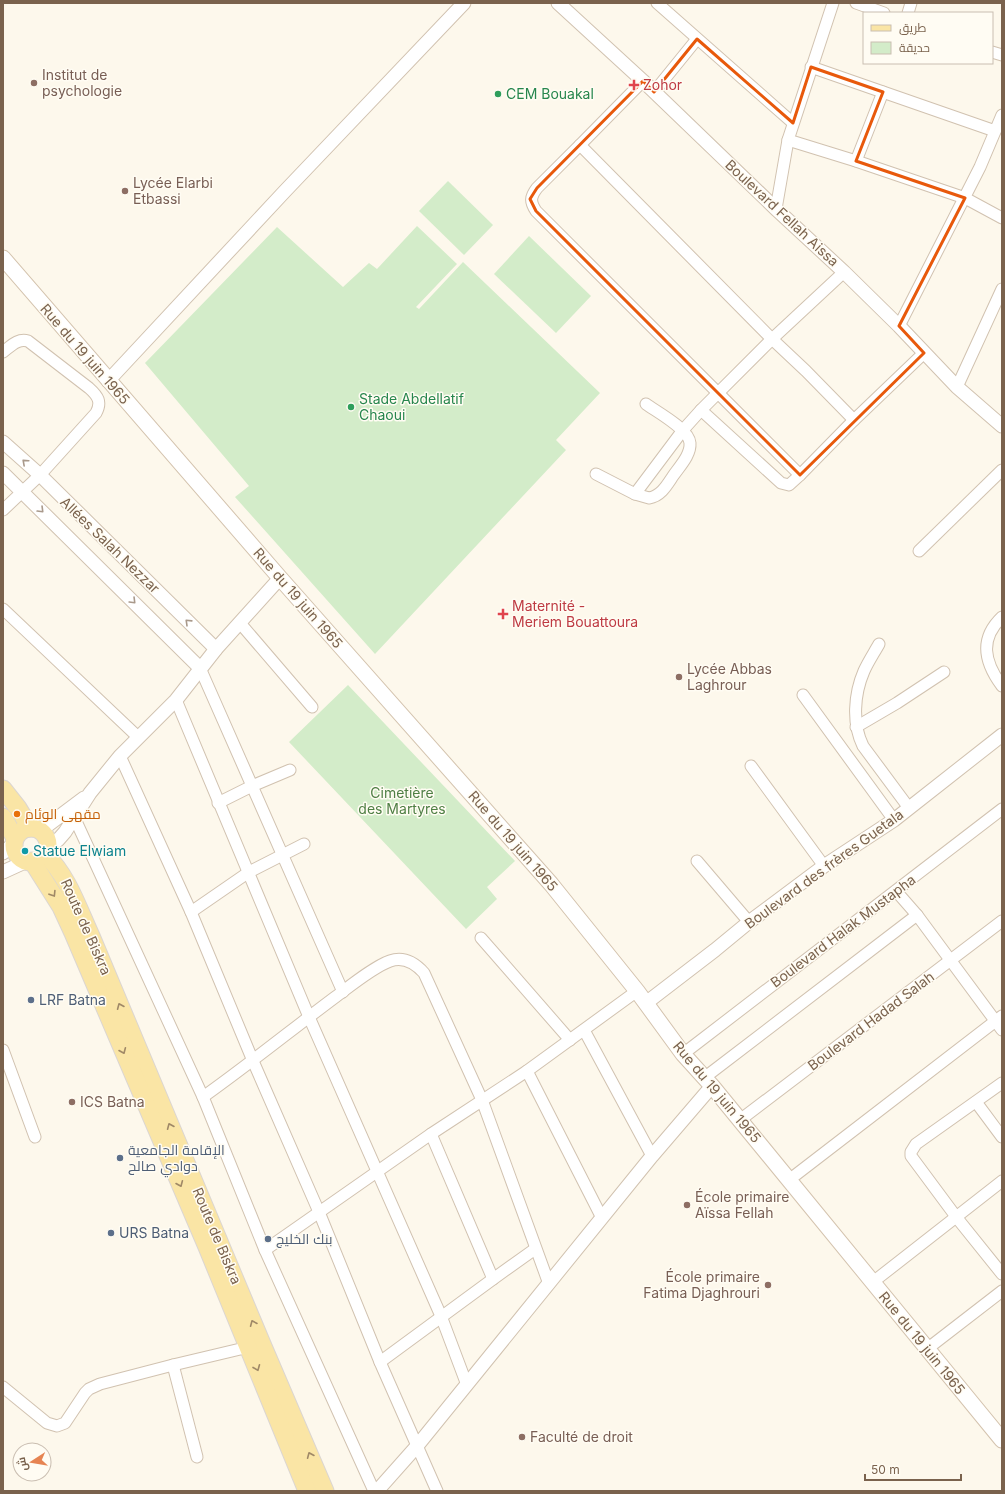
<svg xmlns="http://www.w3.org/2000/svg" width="1005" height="1494" font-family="Inter,Cairo,sans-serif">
  <rect width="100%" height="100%" fill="#fdf8ec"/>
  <g fill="#d3ecc9">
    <polygon points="448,181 493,225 464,255 419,211"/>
    <polygon points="417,226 457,264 416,307 419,309 463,262 600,393 556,440 566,450 375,654 235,497 249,486 145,363 277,227 343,287 369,263 377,269"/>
    <polygon points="529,236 591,296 556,333 494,274"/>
    <polygon points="348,685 515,861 487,887 497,899 466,929 289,742"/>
  </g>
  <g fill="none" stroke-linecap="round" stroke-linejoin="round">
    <defs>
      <g id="minor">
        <polyline points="657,3 793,123"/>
        <polyline points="856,3 884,13"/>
        <polyline points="908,13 911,3"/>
        <polyline points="992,52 1002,55"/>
        <polyline points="811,67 995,131"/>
        <path d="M 643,81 L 580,145 L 537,188 C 530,197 530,202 536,211 L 800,475 L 854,420 L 924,353"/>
        <polyline points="654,92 697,39"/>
        <polyline points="788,140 856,161 965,198 1002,218"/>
        <polyline points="580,145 772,339 806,371 854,420"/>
        <polyline points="856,161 883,92"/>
        <polyline points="776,209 788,140 833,3"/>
        <polyline points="899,326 980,167 1002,115"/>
        <path d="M 3,352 C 11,346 18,338 28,341 L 89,388 C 98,396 102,402 96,413 L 40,475 L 3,510"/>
        <polyline points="957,387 1002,289"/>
        <polyline points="701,410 781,483 789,485 800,475"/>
        <path d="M 596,474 L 635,494 L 649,498 C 661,496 667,485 673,476 C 679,467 691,455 690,443 C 689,429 657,412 646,404"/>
        <polyline points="635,494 683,430 701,410 772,339 844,272"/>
        <polyline points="919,551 1002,470"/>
        <polyline points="3,609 138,737"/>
        <path d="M 1002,617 C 979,639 984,662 1002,686"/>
        <polyline points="240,623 312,707"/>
        <path d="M 879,644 C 874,653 868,662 864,671 C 854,694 852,724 863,746 L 909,808"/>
        <polyline points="200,668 343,992"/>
        <polyline points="803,695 894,820"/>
        <polyline points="176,700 309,1017 441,1316 467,1385"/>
        <polyline points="856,727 897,703 944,672"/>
        <polyline points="120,756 191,912 253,1061 319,1212 380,1362 437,1491"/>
        <polyline points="751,766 824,866"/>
        <polyline points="218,803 252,786 290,770"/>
        <polyline points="75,819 203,1097 265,1250 374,1491"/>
        <polyline points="697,861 749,922"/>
        <polyline points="896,891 917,915 1002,1030"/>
        <polyline points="191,912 249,872 304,844"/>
        <polyline points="481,938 570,1040"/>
        <polyline points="584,1030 652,1156"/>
        <polyline points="3,1050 35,1137"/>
        <polyline points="683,1054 1002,809"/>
        <polyline points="527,1071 602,1218"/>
        <polyline points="704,1078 917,915"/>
        <polyline points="1002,1083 916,1144 911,1152 911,1156 957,1218 1002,1274"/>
        <path d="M 203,1097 C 248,1065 290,1031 334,998 C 349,987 373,967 390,961 C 404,956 415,963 424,973 L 482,1100 L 549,1284"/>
        <polyline points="976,1102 1002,1137"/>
        <polyline points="740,1120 1002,921"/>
        <polyline points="431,1134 493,1279"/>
        <polyline points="789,1180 1002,1016"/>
        <polyline points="265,1250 431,1134 527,1071 637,991"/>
        <polyline points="873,1282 1002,1181"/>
        <polyline points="927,1349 1002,1291"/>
        <polyline points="380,1362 493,1279 535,1249"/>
        <polyline points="173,1365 197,1457"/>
        <polyline points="3,1387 47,1423 57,1426 65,1423 85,1393 89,1389 100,1384 173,1365 253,1346"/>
      </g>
      <g id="tertiary">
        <polyline points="558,3 643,81 776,209 844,272 899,326 957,387 1002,426"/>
        <polyline points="108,381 285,191 464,3"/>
        <polyline points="3,442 40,475 216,649"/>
        <polyline points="3,473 200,668"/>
        <polyline points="40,831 84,798"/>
        <polyline points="47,848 58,840 65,832 90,793 120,756 176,700 216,649 280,578"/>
        <polyline points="3,853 14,843"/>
        <polyline points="3,872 27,861"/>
        <polyline points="646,1003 715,950 749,922 824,866 894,820 1002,735"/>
        <polyline points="377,1491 417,1446 652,1156 712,1086"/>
      </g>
      <polyline id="secondary" points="3,258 280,578 551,884 637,991 683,1054 712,1086 1002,1440"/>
      <g id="primary">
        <polyline points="3,789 18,808 30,828"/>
        <polyline points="3,817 15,838"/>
        <circle cx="31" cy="845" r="17"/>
        <path d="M 45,854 C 68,876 78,908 91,936 L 262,1344 L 325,1491"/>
        <polyline points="32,861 61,907 73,933 207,1247 307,1491"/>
      </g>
    </defs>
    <use href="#minor" stroke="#d1c2b0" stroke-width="13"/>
    <use href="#tertiary" stroke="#d1c2b0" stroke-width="15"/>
    <use href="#secondary" stroke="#d4c3ae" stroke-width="17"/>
    <use href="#primary" stroke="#dcd6d1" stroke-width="19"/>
    <use href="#minor" stroke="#fff" stroke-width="11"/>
    <use href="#tertiary" stroke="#fff" stroke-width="13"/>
    <use href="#secondary" stroke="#fff" stroke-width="15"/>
    <use href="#primary" stroke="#fae5a5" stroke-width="17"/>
  </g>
  <defs><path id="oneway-chevron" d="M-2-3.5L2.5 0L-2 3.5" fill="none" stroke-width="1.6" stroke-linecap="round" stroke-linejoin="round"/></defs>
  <g stroke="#a9998b">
    <use href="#oneway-chevron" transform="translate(25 462) rotate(-138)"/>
    <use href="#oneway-chevron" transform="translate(41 510) rotate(45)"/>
    <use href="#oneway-chevron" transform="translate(133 601) rotate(45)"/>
    <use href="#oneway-chevron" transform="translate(188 622) rotate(-136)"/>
  </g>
  <g stroke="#a08967">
    <use href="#oneway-chevron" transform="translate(53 894) rotate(58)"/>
    <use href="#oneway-chevron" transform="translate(120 1006) rotate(-113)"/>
    <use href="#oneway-chevron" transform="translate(123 1051) rotate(67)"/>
    <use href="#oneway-chevron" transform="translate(170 1126) rotate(-113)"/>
    <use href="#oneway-chevron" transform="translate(180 1184) rotate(67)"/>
    <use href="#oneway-chevron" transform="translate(253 1323) rotate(-113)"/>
    <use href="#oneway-chevron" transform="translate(257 1368) rotate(68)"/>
    <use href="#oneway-chevron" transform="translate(310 1455) rotate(-113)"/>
  </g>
  <path fill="none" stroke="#e8590c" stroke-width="3" stroke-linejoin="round" d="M 697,39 L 793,123 L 811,67 L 883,92 L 856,161 L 965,198 L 899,326 L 924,353 L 800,475 L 536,211 L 530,199 L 537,188 L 643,81 L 654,92 Z"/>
  <g fill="#8d6e63" stroke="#fffcf3" stroke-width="1.5">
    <circle cx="34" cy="83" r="4"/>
    <circle cx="125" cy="191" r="4"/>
    <circle cx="679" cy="677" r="4"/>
    <circle cx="72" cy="1102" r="4"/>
    <circle cx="687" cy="1205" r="4"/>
    <circle cx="768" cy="1285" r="4"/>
    <circle cx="522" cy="1437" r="4"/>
  </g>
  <g fill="#e0444e" stroke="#fffcf3" stroke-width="1.5">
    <path d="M632 79h4v4h4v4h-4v4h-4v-4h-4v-4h4z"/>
    <path d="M501 608h4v4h4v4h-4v4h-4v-4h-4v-4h4z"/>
  </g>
  <g fill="#2e9e5b" stroke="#fffcf3" stroke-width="1.5">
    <circle cx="498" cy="94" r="4"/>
    <circle cx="351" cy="407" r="4"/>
  </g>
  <circle fill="#e8710a" stroke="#fffcf3" stroke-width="1.5" cx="17" cy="814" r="4"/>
  <circle fill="#0f9aa8" stroke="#fffcf3" stroke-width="1.5" cx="25" cy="851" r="4"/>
  <g fill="#5c6f8a" stroke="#fffcf3" stroke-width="1.5">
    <circle cx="31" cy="1000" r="4"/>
    <circle cx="120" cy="1158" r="4"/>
    <circle cx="111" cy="1233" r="4"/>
    <circle cx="268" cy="1239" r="4"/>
  </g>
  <g text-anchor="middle" stroke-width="3" stroke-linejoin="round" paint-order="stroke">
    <g font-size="14" fill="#785e54" stroke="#fffcf3" text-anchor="start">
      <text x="42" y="80">Institut de<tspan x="42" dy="16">psychologie</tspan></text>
      <text x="133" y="188">Lycée Elarbi<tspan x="133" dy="16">Etbassi</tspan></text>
      <text x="687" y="674">Lycée Abbas<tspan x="687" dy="16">Laghrour</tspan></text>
      <text x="80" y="1107">ICS Batna</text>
      <text x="695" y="1202">École primaire<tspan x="695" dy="16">Aïssa Fellah</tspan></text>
      <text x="760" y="1282" text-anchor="end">École primaire<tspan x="760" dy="16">Fatima Djaghrouri</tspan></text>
      <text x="530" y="1442">Faculté de droit</text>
    </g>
    <g font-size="14" fill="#be3a42" stroke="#fffcf3" text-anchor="start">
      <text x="643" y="90">Zohor</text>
      <text x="512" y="611">Maternité -<tspan x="512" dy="16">Meriem Bouattoura</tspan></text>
    </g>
    <g font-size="14" fill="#27864d" stroke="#fffcf3" text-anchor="start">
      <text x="506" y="99">CEM Bouakal</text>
      <text x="359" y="404">Stade Abdellatif<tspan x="359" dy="16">Chaoui</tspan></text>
    </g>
    <g font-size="14" fill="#7a624d" stroke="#fffcf3">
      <text transform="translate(782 213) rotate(43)" y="5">Boulevard Fellah Aissa</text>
      <text transform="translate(85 354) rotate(49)" y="5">Rue du 19 juin 1965</text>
      <text transform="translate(110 545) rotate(44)" y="5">Allées Salah Nezzar</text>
      <text transform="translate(298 598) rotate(49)" y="5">Rue du 19 juin 1965</text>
      <text transform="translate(513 841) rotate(49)" y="5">Rue du 19 juin 1965</text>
      <text transform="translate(824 869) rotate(-36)" y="5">Boulevard des frères Guetala</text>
      <text transform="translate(86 927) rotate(66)" y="5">Route de Biskra</text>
      <text transform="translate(843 931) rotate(-37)" y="5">Boulevard Halak Mustapha</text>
      <text transform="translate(871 1021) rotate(-37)" y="5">Boulevard Hadad Salah</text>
      <text transform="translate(717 1092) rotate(50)" y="5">Rue du 19 juin 1965</text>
      <text transform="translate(217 1236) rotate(67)" y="5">Route de Biskra</text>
      <text transform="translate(922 1343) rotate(51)" y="5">Rue du 19 juin 1965</text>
    </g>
    <g font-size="14" fill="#4f7f44" stroke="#fffcf3">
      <text x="402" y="798">Cimetière<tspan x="402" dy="16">des Martyres</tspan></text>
    </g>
    <g font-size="14" fill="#c56008" stroke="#fffcf3" text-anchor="start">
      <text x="25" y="819">مقهى الوئام</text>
    </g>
    <g font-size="14" fill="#0d838f" stroke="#fffcf3" text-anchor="start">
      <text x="33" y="856">Statue Elwiam</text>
    </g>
    <g font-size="14" fill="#4e5e75" stroke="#fffcf3" text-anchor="start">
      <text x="39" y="1005">LRF Batna</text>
      <text x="128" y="1155">الإقامة الجامعية<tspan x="128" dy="16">دوادي صالح</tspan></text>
      <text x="119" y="1238">URS Batna</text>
      <text x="276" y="1244">بنك الخليج</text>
    </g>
  </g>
  <rect width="1005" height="1494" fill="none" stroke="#7a624d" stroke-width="8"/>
  <rect x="863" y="12" width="130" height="52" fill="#fffcf3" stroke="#cabeb1"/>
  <rect x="871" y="25" width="20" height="6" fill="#fae5a5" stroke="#cabeb1"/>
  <text x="899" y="32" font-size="12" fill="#7a624d">طريق</text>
  <rect x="871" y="42" width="20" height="12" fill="#d3ecc9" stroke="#cabeb1"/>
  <text x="899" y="52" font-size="12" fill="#7a624d">حديقة</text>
  <g transform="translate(32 1462) rotate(258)"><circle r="19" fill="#fffcf3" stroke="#cabeb1"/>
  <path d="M0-3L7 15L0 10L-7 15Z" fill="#e68452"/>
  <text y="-6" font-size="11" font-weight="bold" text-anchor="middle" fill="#7a624d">ش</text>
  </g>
  <path d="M865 1474v6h96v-6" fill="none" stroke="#7a624d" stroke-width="2"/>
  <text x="871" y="1474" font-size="12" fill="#7a624d" stroke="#fffcf3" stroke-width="3" paint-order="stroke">50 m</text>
</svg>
